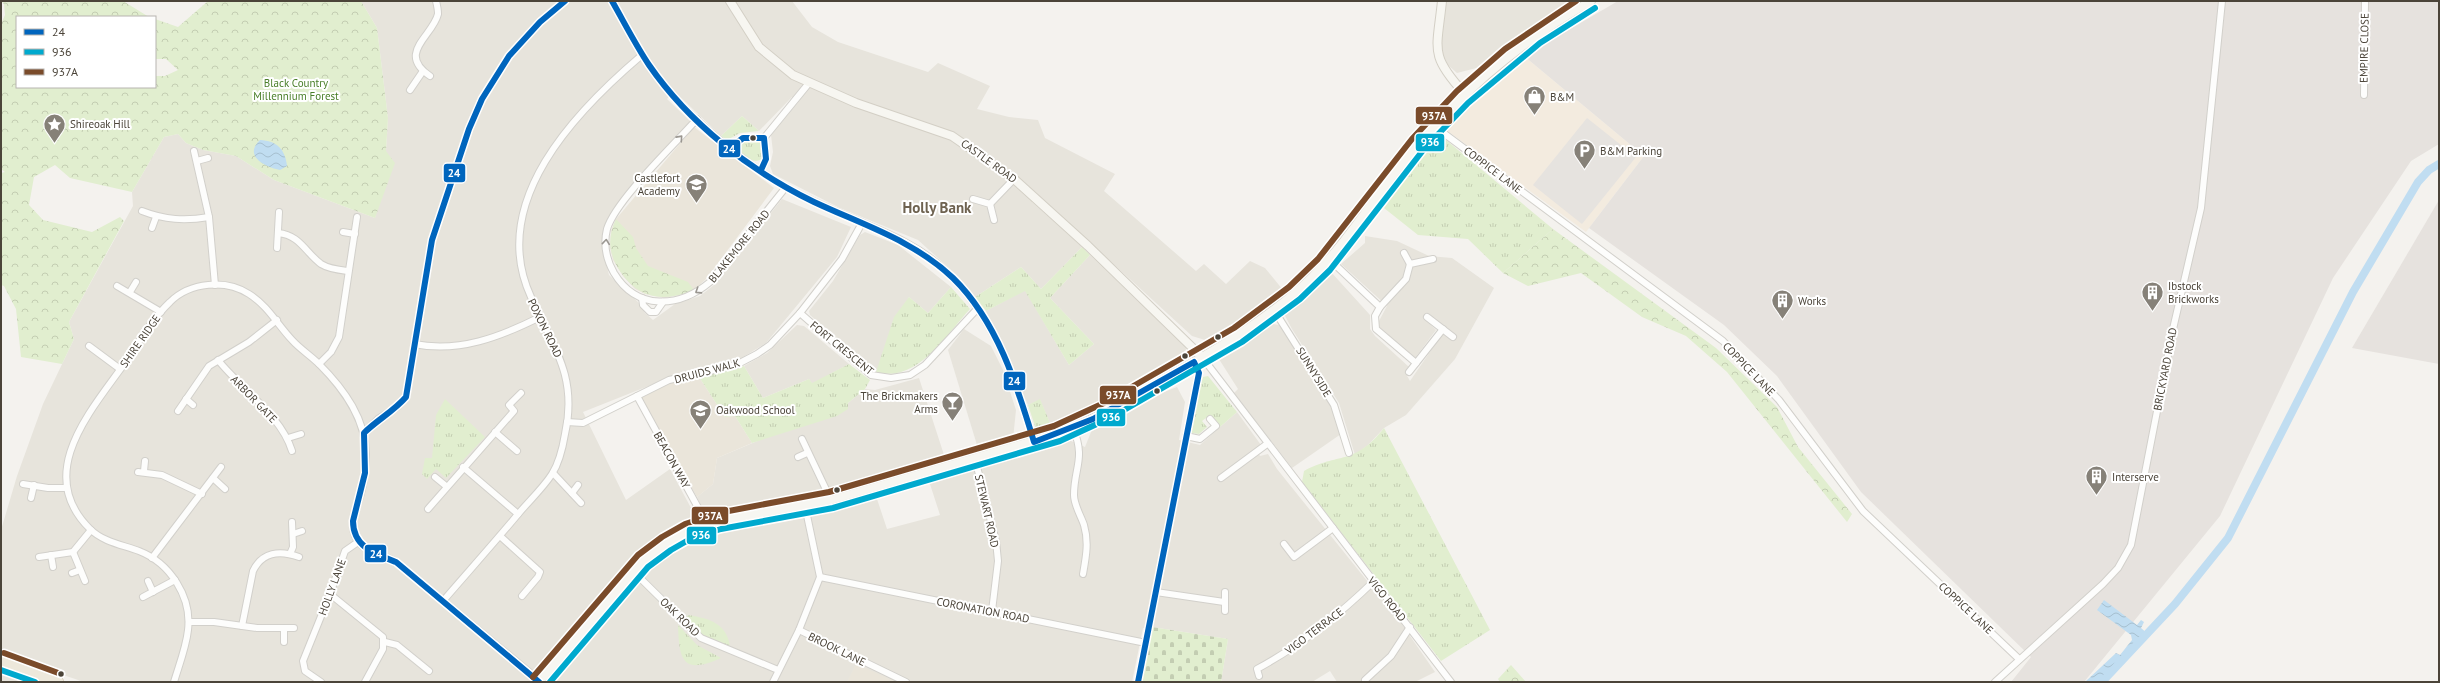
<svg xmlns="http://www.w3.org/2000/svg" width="2440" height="683" font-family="'PT Sans',sans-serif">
  <defs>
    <pattern id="grass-tufts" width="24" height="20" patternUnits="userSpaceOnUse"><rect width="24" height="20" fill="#e1eecf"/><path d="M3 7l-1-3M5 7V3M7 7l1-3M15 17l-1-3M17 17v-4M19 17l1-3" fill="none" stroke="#c3cdb2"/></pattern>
    <pattern id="forest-crowns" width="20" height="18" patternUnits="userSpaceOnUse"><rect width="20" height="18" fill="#e1eecf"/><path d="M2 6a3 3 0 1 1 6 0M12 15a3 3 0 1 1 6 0" fill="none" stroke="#c3cdb2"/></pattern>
    <pattern id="cemetery-stones" width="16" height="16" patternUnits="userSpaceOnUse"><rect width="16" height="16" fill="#e1eecf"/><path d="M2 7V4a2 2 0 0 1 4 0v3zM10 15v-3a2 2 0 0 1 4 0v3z" fill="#c3cdb2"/></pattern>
    <pattern id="water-waves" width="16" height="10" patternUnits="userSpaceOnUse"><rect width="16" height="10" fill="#c0ddf1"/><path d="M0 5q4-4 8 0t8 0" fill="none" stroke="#a6bfcf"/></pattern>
  </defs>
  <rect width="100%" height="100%" fill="#f4f2ee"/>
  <g fill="#e7e4dc">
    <polygon points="361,1 792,1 812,27 838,42 928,72 938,63 990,86 977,109 1009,117 1038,120 1045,138 1115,174 1104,191 1196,271 1204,264 1226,284 1250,261 1265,268 1283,290 1247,322 1205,340 1192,336 1037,194 1032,202 1082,247 1041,289 1021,267 975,297 959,277 918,240 840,208 773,174 770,166 773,152 771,135 800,100 792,97 759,131 742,116 721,136 674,91 667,99 690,121 613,214 604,255 609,275 638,302 645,313 653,320 675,304 700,296 714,285 782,199 851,227 837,257 766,343 735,362 666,379 583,412 626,500 670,469 697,519 665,535 643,551 531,682 84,682 1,654 1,530 17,476 43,404 74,339 69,322 133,206 132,192 164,137 178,134 186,143 203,150 236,156 274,180 375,218 386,151 388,118 377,28"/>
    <polygon points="1445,1 1582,1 1513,42 1484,66 1457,73 1442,60 1439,47"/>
    <polygon points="865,232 898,245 951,287 928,313 909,297 876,372 810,315 809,311 833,281 860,235"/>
    <polygon points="1365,236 1397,241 1429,256 1452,258 1494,288 1455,359 1406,415 1384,428 1368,445 1355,455 1339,403 1292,329 1282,310 1330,271 1370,315 1370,329 1375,336 1409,367 1406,374 1410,381 1443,333 1454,341 1457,337 1427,314 1424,318 1436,330 1415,358 1390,339 1379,327 1379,321 1387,306 1341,264 1365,243"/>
    <polygon points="1090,255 1186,348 1185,358 1098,410 1053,430 1040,400 1028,405 986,311 1025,290 1069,365 1094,344 1050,298"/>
    <polygon points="1267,323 1279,325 1330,402 1341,434 1292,468 1234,393 1238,389 1217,356"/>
    <polygon points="797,325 804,326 849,364 812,384 809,379 763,398 744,366 767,353"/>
    <polygon points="964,329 991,346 1003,370 1016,410 1013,439 977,445 948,350"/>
    <polygon points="919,378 945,458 834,497 708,521 697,497 713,484 717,458 848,403 865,389 875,390"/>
    <polygon points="1177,387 1185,402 1179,440 1200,445 1237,412 1261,445 1256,449 1260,456 1268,454 1277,469 1401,623 1435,672 1415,682 1337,682 1330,671 1312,682 1221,682 1228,639 1152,627 1143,628 1132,682 552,682 550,680 633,585 637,584 645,575 644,572 676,550 728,531 800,516 876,496 887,529 940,515 929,481 1057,441 1071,441 1085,447 1093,427 1151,397"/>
    <polygon points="1,671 36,682 1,682"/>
  </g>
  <polygon fill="#f3ebdf" points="1524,56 1644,156 1586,232 1442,127"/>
  <g fill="#e6e2de">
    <polygon points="1618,1 2439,1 2439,144 2411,161 2333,278 2220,516 2084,682 2011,682 2031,657 1861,492 1777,376 1724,325 1589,228 1644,156 1524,56"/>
    <polygon points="2439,200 2439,364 2352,348"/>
  </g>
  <g fill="#eae5da">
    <polygon points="694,127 774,188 706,279 694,290 665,298 645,294 635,289 623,276 613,260 610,248 611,231 616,219"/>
    <polygon points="699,377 725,417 735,416 752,443 717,458 713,484 697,497 640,398 670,382"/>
    <polygon points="856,664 896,682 847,682"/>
  </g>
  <g fill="url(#grass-tufts)">
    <polygon points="742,116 759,131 740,133 727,140 721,136"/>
    <polygon points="1446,140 1553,229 1503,273 1468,239 1418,235 1384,208 1432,143"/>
    <path d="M 744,141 L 759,141 L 762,144 L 763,158 C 755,165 746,158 740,152 L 739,147 Z"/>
    <polygon points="1082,247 1090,255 1050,298 1094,344 1069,365 1025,291 986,311 975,297 1021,267 1041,289"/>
    <path d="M 951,287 L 970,309 C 946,335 917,384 876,372 L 894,317 L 909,297 L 928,313 Z"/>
    <polygon points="849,364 870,380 865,389 848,403 848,409 837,416 752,443 735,416 725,417 699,377 744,366 763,398 809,379 812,383"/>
    <polygon points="1208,376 1237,412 1220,427 1210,415 1202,421 1207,427 1199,434 1192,433 1190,431 1200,382 1203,377"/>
    <polygon points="445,399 485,437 446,478 436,469 427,479 422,474 425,458 432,458 436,415"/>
    <polygon points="1040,399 1053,430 1040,434 1037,432 1028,405"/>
    <path d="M 1384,428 L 1490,630 L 1441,661 L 1302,482 L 1304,471 C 1339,452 1354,466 1384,428 Z"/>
    <path d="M 689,615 C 710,619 726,623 730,646 L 705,637 L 685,617 Z"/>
    <path d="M 678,625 L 697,645 L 721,658 C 683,675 679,661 678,625 Z"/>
  </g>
  <g fill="url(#forest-crowns)">
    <polygon points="1,1 123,1 149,17 17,17 17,87 155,87 155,76 165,76 178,70 166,59 155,59 155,19 178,27 208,1 361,1 377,28 388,118 386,151 395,163 375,218 274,180 236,156 203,150 186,143 178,134 164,137 132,192 70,178 55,165 34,177 29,205 43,220 92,232 120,217 124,221 69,322 74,339 62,364 21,357 16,309 4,286 1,285 1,173 5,172 1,169 1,24 5,15 4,4"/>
    <path d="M 616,219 L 633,237 L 636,248 L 648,266 L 688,282 L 694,290 C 663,303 637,299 618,268 C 608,251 608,236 616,219 Z"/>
    <polygon points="1553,229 1716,348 1777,407 1798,447 1852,514 1847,522 1727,372 1686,336 1642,317 1581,273 1528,286 1503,273"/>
    <polygon points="1511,665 1526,682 1500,682 1498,679"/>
  </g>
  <polygon fill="url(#cemetery-stones)" points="1152,627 1228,639 1221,682 1141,682"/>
  <polygon fill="#e6e3df" points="1587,118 1636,157 1582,224 1533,185"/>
  <g fill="url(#water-waves)">
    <path d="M 260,140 C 277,141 285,149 287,166 L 280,170 C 265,167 243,156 260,140 Z"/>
    <polygon points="2104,600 2137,625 2141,620 2144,622 2141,628 2148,634 2102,682 2085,682 2116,653 2120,655 2132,640 2131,635 2097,610"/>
  </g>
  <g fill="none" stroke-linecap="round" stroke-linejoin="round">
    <polyline stroke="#c0ddf1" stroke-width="8" points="2102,682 2175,604 2228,538 2353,292 2418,182 2429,170 2439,164"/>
    <defs>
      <g id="street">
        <path d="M 612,1 C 624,22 635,45 649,65 C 679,110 739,160 786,187 C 824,209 866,222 905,242 C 980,281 1013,365 1034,442"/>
        <path d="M 430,76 C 396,53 433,36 438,14 C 438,10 437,5 436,1"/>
        <polyline points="410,90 423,71"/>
        <polyline points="2364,95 2365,1"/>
        <path d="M 697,119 C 675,144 616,200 607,229 C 603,245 606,259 614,273 C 637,311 679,308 710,282 L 786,187"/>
        <polyline points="1434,126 1723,341 1779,400 1863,511 2019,659"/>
        <polyline points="764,138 809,83"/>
        <polyline points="730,148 743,138 764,138"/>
        <polyline points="194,151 209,217 215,285"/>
        <polyline points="197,161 208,158"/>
        <polyline points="761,170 766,159 764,138"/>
        <polyline points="973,199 990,204 994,220"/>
        <polyline points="990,204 1014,179"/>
        <path d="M 142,211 C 165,220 185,221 209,217"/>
        <polyline points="152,228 156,217"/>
        <polyline points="343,232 355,234"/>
        <path d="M 278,233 C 300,235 305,252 321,264 C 329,269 339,270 348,271"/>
        <polyline points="277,248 279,212"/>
        <polyline points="1404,253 1410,264"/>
        <polyline points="1329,259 1380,307 1375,316 1376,329 1416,363"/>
        <polyline points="117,286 161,312"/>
        <polyline points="130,292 136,282"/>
        <polyline points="642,298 643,305 650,312 656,312 663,302"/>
        <polyline points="1380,307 1406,279 1410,264 1433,259"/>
        <polyline points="1274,310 1334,405 1349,453"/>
        <polyline points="800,313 871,375 891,378 910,375 925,365 978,308"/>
        <polyline points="1427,317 1453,337"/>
        <path d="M 414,344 C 459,353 500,337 540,317"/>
        <polyline points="89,346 120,369"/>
        <polyline points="1202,357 1451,682"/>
        <path d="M 218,360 C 241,389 281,415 292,451"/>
        <polyline points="319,364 331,352 339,337 357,217"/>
        <polyline points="1409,372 1443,329"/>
        <polyline points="637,396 707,524"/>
        <polyline points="186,399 193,405"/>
        <polyline points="178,411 209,366 249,342 277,320"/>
        <polyline points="567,422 583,423 669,380 736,365 757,354 770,345 800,313 842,259 862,223"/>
        <path d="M 1073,428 C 1086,459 1074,467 1074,495 C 1074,505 1081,516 1084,525 C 1089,542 1086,557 1083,574"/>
        <polyline points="495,432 517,451"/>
        <polyline points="364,433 378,419 397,407 406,397 432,240 469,129 482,99 509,56 540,22 565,1"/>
        <polyline points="1186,436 1200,439 1216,426 1210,419"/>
        <polyline points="288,438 301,434"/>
        <polyline points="802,439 831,500"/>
        <polyline points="798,457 807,453"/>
        <polyline points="975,459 996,541 998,561 992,611"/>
        <polyline points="463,467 518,514"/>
        <polyline points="144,471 145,461"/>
        <polyline points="138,472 162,475 202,494"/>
        <polyline points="553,473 581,503"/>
        <polyline points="435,477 446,486"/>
        <polyline points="213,478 225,489"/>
        <polyline points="1221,478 1267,444"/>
        <polyline points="23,484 48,488 67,488"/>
        <polyline points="572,493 578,485"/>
        <polyline points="31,498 34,485"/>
        <polyline points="428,509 514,411 509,405 521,393"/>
        <polyline points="293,534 302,531"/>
        <polyline points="500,536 540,572 538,577 522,596"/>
        <polyline points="1284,544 1294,557 1333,528"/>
        <polyline points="73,552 85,581"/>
        <polyline points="290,554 293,547 292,522"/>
        <polyline points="51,555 53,567"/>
        <polyline points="39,557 73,552 91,530"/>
        <polyline points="152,558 221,467"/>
        <polyline points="634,572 701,638 778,670"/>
        <polyline points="72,573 80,570"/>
        <polyline points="820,577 1146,643"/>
        <polyline points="148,581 153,592"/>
        <polyline points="1156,592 1224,602"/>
        <polyline points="1225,592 1225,611"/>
        <polyline points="330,594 383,637 383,649 365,682"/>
        <polyline points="143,597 175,580"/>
        <path d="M 443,601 C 468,572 494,543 519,513 C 530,500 543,488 552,474 C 559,463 563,446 565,434 C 578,377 553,346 531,297 C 487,202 576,111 642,55"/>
        <polyline points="189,622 214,622 257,628 294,628"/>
        <path d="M 242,626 L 253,571 C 262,552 280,550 299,557"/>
        <polyline points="799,630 906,682"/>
        <polyline points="284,642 284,628"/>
        <polyline points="385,642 397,645 429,671"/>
        <path d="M 1259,676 L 1257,669 C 1301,645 1337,617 1373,582"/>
        <polyline points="1365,680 1391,656 1410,627"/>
        <path d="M 174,682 C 179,665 186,648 188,630 C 192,597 170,563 139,551 C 123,545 103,542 90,529 C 35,475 88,414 122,367 C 137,345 151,320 170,302 C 190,282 226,279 249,294 C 268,306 277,324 292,340 C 300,349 310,355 319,364 C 344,389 367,420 366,457 C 365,468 365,478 362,489 C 359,504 349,521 355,536 C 362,553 382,553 396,562 L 540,681"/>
        <polyline points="321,682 305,671 303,661 330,594 345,551 358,542"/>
        <polyline points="773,682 799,630 820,577 805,506"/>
        <polyline points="1138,682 1199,373 1194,362"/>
        <polyline points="1995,682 2103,584 2118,568 2131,545 2173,329 2201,208 2222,1"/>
      </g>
      <g id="secondary">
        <polyline points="730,1 759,47 793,75 856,103 952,136 1014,179 1088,246 1202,357"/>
        <path d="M 1442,1 C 1437,50 1429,55 1464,93"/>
        <path d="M 539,682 L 643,561 L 667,543 L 689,531 L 719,521 L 831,500 L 1057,434 C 1093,421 1124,401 1157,383 C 1211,352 1267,321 1312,277 C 1345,244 1369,206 1397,170 C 1453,99 1513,46 1591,1"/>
      </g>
      <polyline id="highway" points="1,661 58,682"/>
    </defs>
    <use href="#street" stroke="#d2d0cb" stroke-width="8"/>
    <use href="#secondary" stroke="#d3cfc5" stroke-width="10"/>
    <use href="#highway" stroke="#ccbfa9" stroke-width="12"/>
    <use href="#street" stroke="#fdfdfc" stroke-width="6"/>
    <use href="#secondary" stroke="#f7f6f1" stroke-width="8"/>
    <use href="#highway" stroke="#ede8db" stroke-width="11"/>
    <defs>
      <g id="bus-1">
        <path d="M 612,1 C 624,22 635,44 649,65 C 689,123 750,171 814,202 C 863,225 913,240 953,278 C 997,321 1017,385 1034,442 L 1093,419 L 1194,362 L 1199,373 L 1138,682"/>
        <polyline points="730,148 743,138 764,138 766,159 761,170"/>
        <path d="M 539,682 L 396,562 C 375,554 353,547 353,521 L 365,473 L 364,433 C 377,420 394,411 406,397 L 432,240 L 469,129 L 482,99 L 509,56 L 540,22 L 565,1"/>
      </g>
      <g id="bus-2">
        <polyline points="1,670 35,682"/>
        <polyline points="550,682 648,567 671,550 692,538 721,529 833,508 1060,441 1112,417 1242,342 1300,299 1330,270 1424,149 1468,103 1540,43 1595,8"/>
      </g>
      <g id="bus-3">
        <polyline points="4,653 61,674"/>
        <polyline points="533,677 638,555 662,537 685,524 718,513 829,492 1054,426 1104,403 1234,328 1289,287 1318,259 1412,139 1457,91 1505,49 1576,1"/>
      </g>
    </defs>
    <use href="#bus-1" stroke="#fff" stroke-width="9"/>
    <use href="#bus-2" stroke="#fff" stroke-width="9"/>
    <use href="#bus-3" stroke="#fff" stroke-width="9"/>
    <use href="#bus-1" stroke="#0065bd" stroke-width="6"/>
    <use href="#bus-2" stroke="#00a9ce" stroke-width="6"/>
    <use href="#bus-3" stroke="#7a4b2a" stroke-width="6"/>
  </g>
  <defs><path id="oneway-chevron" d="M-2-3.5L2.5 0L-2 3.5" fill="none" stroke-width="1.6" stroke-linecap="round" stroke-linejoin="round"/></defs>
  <g stroke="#9b9791">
    <use href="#oneway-chevron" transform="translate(680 138) rotate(-48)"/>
    <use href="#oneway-chevron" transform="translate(606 242) rotate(-84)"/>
    <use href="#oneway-chevron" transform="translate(698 291) rotate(147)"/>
  </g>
  <defs>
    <symbol id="shop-pin" viewBox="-11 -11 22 30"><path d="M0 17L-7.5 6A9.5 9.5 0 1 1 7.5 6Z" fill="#868178" stroke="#fff"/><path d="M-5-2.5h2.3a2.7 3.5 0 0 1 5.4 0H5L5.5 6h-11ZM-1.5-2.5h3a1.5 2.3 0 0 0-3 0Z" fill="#fff"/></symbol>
    <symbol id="sight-pin" viewBox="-11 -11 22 30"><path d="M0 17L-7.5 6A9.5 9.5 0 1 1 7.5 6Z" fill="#868178" stroke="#fff"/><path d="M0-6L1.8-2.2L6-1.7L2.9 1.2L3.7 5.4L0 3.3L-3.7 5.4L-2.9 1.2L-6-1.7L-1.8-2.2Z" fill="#fff"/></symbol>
    <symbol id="parking-pin" viewBox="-11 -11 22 30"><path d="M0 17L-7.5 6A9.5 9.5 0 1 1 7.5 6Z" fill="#868178" stroke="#fff"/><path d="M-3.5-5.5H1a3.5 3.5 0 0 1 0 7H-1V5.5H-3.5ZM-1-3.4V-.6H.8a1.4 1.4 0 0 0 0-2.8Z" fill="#fff"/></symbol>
    <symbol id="school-pin" viewBox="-11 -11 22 30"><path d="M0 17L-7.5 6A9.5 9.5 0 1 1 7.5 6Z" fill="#868178" stroke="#fff"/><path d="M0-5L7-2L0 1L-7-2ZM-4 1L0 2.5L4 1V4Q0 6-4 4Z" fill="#fff"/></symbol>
    <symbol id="building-pin" viewBox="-11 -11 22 30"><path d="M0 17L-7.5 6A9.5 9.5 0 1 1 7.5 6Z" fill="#868178" stroke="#fff"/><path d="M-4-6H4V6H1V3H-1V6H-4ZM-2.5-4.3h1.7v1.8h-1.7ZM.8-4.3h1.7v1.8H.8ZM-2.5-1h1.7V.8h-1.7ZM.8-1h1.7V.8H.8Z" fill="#fff"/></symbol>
    <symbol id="bar-pin" viewBox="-11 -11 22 30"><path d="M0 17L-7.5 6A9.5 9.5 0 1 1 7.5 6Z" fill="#868178" stroke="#fff"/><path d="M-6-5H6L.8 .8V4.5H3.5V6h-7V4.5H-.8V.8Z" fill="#fff"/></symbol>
  </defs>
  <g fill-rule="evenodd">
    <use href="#shop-pin" x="1522" y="84" width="25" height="34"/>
    <use href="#sight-pin" x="42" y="112" width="25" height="34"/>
    <use href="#parking-pin" x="1572" y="138" width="25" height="34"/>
    <use href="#school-pin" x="684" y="172" width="25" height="34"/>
    <use href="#building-pin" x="2140" y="280" width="25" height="34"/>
    <use href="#building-pin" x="1770" y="288" width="25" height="34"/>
    <use href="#bar-pin" x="940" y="390" width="25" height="34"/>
    <use href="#school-pin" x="688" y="398" width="25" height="34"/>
    <use href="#building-pin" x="2084" y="464" width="25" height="34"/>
  </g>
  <g fill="#4b4439" stroke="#fff" stroke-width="1.5">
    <circle cx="753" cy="138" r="3.5"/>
    <circle cx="1218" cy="337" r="3.5"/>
    <circle cx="1185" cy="356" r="3.5"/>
    <circle cx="1157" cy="391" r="3.5"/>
    <circle cx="837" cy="490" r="3.5"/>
    <circle cx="61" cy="674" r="3.5"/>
  </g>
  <g text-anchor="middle" stroke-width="4" stroke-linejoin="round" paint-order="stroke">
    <g font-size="11" fill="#4b4439" stroke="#fff">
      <text transform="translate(2364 48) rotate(-89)" y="4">EMPIRE CLOSE</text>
      <text transform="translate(989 161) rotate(36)" y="4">CASTLE ROAD</text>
      <text transform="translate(1493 170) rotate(37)" y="4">COPPICE LANE</text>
      <text transform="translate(739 246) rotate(-51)" y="4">BLAKEMORE ROAD</text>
      <text transform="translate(545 328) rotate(64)" y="4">POXON ROAD</text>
      <text transform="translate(140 341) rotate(-55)" y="4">SHIRE RIDGE</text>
      <text transform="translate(842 348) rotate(39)" y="4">FORT CRESCENT</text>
      <text transform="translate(1749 369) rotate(46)" y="4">COPPICE LANE</text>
      <text transform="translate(2165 369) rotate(-79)" y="4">BRICKYARD ROAD</text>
      <text transform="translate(707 371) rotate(-15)" y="4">DRUIDS WALK</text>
      <text transform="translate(1314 372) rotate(58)" y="4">SUNNYSIDE</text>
      <text transform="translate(254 399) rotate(46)" y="4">ARBOR GATE</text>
      <text transform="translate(672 460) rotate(61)" y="4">BEACON WAY</text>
      <text transform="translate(987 511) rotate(77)" y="4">STEWART ROAD</text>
      <text transform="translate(332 587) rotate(-70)" y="4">HOLLY LANE</text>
      <text transform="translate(1387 599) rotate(51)" y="4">VIGO ROAD</text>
      <text transform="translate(1966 608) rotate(43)" y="4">COPPICE LANE</text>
      <text transform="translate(983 610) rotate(11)" y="4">CORONATION ROAD</text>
      <text transform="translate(680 617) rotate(44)" y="4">OAK ROAD</text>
      <text transform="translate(1314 631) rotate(-37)" y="4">VIGO TERRACE</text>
      <text transform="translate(837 649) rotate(26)" y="4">BROOK LANE</text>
    </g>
    <g font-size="11" fill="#4a7f2a" stroke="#fff">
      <text x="296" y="87">Black Country<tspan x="296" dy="13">Millennium Forest</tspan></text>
    </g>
    <g font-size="11" fill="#4b4439" stroke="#fff" text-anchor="start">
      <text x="1550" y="101">B&amp;M</text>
      <text x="70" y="128">Shireoak Hill</text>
      <text x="1600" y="155">B&amp;M Parking</text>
      <text x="680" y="182" text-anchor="end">Castlefort<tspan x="680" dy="13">Academy</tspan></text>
      <text x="2168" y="290">Ibstock<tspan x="2168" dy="13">Brickworks</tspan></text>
      <text x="1798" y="305">Works</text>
      <text x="938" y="400" text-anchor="end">The Brickmakers<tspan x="938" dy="13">Arms</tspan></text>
      <text x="716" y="414">Oakwood School</text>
      <text x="2112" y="481">Interserve</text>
    </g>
    <g font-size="15" font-weight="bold" fill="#6e6250" stroke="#fff">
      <text x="937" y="213">Holly Bank</text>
    </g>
  </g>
  <g stroke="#fff" stroke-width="1.5">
    <rect x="1415" y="106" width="38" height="19" rx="4" fill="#7a4b2a"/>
    <rect x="1415" y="133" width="30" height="19" rx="4" fill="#00a9ce"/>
    <rect x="718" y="139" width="23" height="19" rx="4" fill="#0065bd"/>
    <rect x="443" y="163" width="23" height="20" rx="4" fill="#0065bd"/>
    <rect x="1003" y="371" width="23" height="20" rx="4" fill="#0065bd"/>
    <rect x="1099" y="385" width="38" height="20" rx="4" fill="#7a4b2a"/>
    <rect x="1096" y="408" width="30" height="19" rx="4" fill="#00a9ce"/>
    <rect x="691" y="506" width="38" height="19" rx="4" fill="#7a4b2a"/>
    <rect x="686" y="526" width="31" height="19" rx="4" fill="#00a9ce"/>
    <rect x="364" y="544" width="23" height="19" rx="4" fill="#0065bd"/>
  </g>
  <g font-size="11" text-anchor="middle" font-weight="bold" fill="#fff">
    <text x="1434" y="120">937A</text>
    <text x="1430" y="146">936</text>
    <text x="729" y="153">24</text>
    <text x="454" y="177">24</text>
    <text x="1014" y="385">24</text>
    <text x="1118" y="399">937A</text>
    <text x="1111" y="421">936</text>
    <text x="710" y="520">937A</text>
    <text x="701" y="539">936</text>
    <text x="376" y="558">24</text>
  </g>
  <rect width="2440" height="683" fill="none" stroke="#4b4439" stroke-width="4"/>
  <rect x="16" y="16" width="140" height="72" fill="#ffffff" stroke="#b7b4b0"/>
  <rect x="24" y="29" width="20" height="6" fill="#0065bd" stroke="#b7b4b0"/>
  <text x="52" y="36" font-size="12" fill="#4b4439">24</text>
  <rect x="24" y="49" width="20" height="6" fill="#00a9ce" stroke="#b7b4b0"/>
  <text x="52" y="56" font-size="12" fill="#4b4439">936</text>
  <rect x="24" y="69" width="20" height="6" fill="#7a4b2a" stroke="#b7b4b0"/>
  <text x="52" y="76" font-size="12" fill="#4b4439">937A</text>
</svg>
